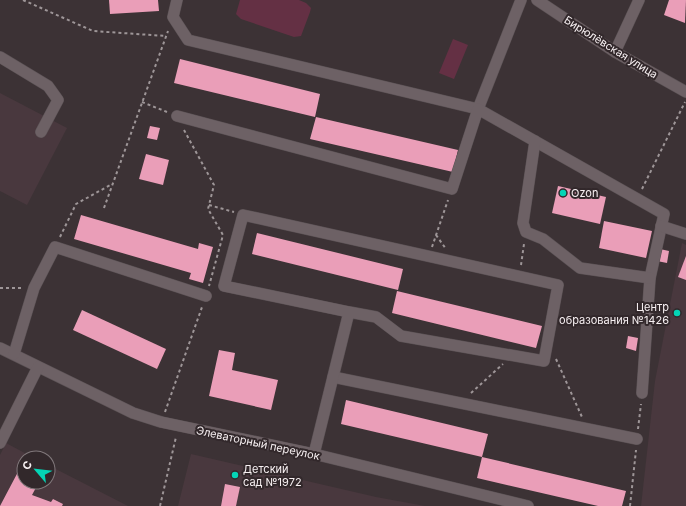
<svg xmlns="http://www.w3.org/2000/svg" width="686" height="506" font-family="Inter,sans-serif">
  <rect width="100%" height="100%" fill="#3c3235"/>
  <g fill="#49383e">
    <polygon points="0,93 67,128 27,205 0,191"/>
    <polygon points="682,243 686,245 686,506 641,506 655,381"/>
    <polygon points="6,443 34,458 24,458 24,482 48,482 48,465 128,506 0,506 0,455"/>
    <polygon points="191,454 376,497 425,506 178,506"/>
  </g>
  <g fill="#643044">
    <polygon points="240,0 299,0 306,3 311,8 310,12 301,36 294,37 241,19 236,14"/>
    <polygon points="453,39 468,45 454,79 439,73"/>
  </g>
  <g fill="#ea9eb8">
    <polygon points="109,0 158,0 159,11 110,14"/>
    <polygon points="669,0 686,0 685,23 664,15"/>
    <polygon points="180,59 320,94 315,117 174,83"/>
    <polygon points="316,117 458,150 453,172 310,139"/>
    <polygon points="150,126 160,128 157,140 147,138"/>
    <polygon points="146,154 169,160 163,185 139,179"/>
    <polygon points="558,186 606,197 600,224 552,213"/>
    <polygon points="81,215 198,249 199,243 213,247 203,283 189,279 191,273 74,239"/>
    <polygon points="604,221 652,231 646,258 599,248"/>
    <polygon points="257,233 403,269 398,290 252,254"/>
    <polygon points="660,249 669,251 667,263 657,261"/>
    <polygon points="686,256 686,280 678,277"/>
    <polygon points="397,291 542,326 536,348 392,313"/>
    <polygon points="82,310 166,349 157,369 73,330"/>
    <polygon points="628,336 638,338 636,351 626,348"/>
    <polygon points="219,350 235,353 232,370 278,380 271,410 209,396"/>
    <polygon points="346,400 488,434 482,457 341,424"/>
    <polygon points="482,457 626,491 622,506 598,506 477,478"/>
    <polygon points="19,470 24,473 24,482 39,482 32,495 51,502 53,499 63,504 62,506 0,506"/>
    <polygon points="225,484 240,487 236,506 221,506"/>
  </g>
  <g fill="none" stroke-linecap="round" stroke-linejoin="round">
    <defs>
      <g id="minor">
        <polyline points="177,0 173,17 188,40 478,109 521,0"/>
        <polyline points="537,0 615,52 686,92"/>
        <polyline points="615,52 639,0"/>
        <polyline points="0,57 48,86 58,100 41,132"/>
        <polyline points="177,116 452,189 478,109 664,214 650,278 642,393"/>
        <polyline points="535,141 523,223 526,232 543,239 580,268 650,278"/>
        <polyline points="661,226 686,234"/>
        <polyline points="0,348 133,413 161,422 314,454 528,506"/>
        <polyline points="14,354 34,288 55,247 206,296"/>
        <polyline points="333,377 637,439"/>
        <polyline points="0,443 38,367"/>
        <polyline points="314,454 349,312 376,317 401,336 544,361 558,285 243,215 224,286 349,312"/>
      </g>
    </defs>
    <use href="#minor" stroke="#5a5154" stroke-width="12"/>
    <g stroke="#9e9698" stroke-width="2" stroke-dasharray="3 3" stroke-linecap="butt">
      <polyline points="23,0 93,31 166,36"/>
      <polyline points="142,102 167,112"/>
      <polyline points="184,130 214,185 208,209 223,235 209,286"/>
      <polyline points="642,189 685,102"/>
      <polyline points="209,205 234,212"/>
      <polyline points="104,208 168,31"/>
      <polyline points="436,235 446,249"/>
      <polyline points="60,237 76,204 112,184"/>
      <polyline points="432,247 448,200"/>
      <polyline points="521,265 524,244"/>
      <polyline points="0,288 23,288"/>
      <polyline points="556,359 582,417"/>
      <polyline points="471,393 503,364"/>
      <polyline points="165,412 202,307"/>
      <polyline points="638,429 641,404"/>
      <polyline points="160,506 176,437"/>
      <polyline points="630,506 636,450"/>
    </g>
    <use href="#minor" stroke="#6d6165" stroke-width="11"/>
  </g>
  <g fill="#04d5b6" stroke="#32282b" stroke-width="1.5">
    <circle cx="563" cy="193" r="4"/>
    <circle cx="677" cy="313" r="4"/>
    <circle cx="235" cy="475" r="4"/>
  </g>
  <g text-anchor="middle" stroke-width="4" stroke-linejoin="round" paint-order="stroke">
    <g font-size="11" fill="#f7f0f2" stroke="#32282b">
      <text transform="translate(611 47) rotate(32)" y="4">Бирюлёвская улица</text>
      <text transform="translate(258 443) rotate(12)" y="4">Элеваторный переулок</text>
    </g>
    <g font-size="11" fill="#f7f0f2" stroke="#32282b" text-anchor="start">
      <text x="571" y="197">Ozon</text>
      <text x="669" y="311" text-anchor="end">Центр<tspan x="669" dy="13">образования №1426</tspan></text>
      <text x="243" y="473">Детский<tspan x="243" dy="13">сад №1972</tspan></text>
    </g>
  </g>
  <g transform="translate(36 470) rotate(298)"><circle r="19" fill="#32282b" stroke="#81787b"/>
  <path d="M0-3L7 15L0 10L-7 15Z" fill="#04d5b6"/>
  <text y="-6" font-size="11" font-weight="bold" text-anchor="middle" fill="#f7f0f2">С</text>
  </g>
</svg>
